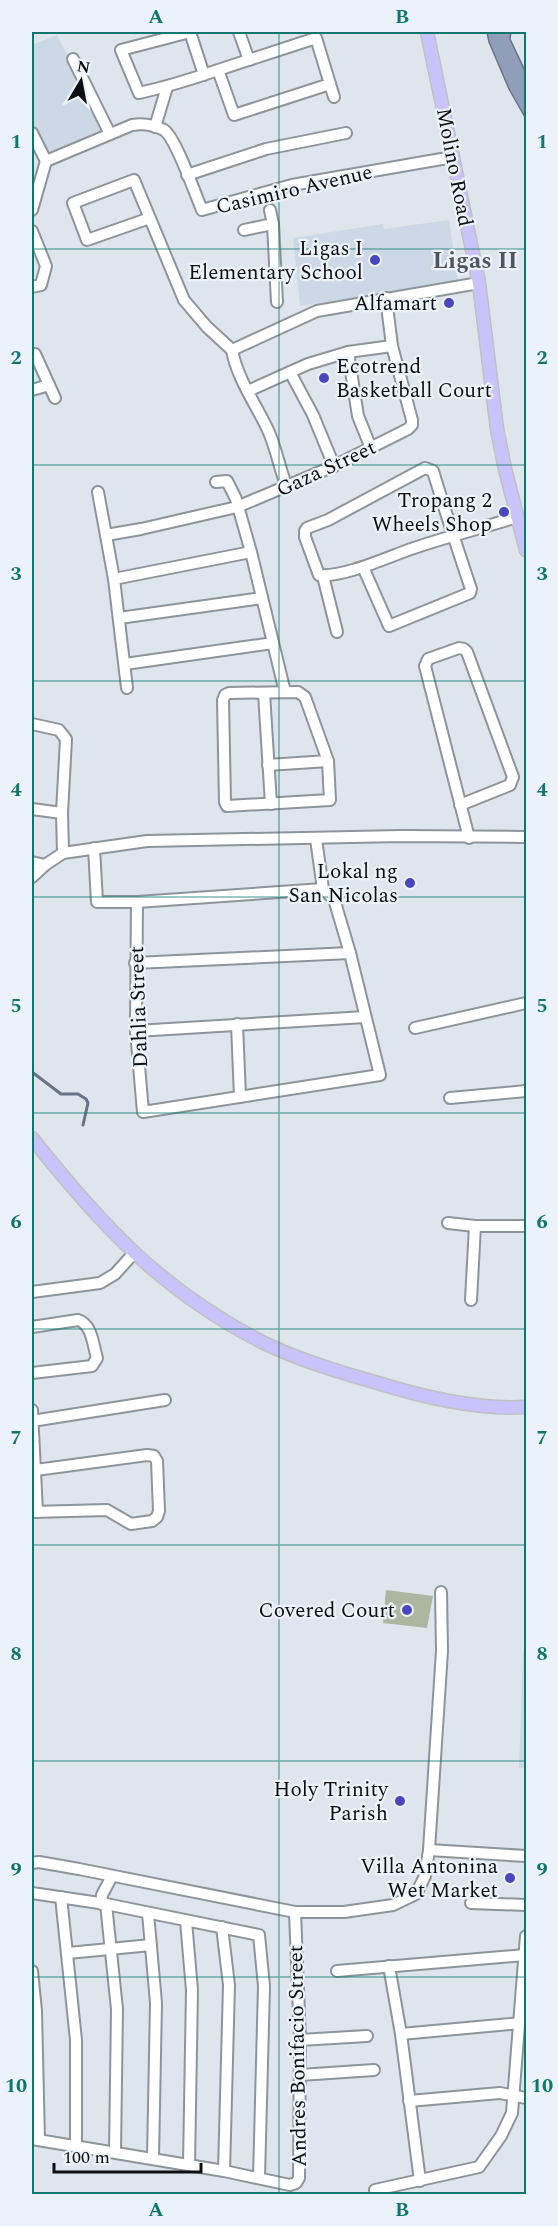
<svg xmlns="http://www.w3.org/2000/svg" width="558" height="2226" font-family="Spectral,serif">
  <rect width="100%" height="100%" fill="#dee5ec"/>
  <g fill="#ccd8e5">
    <polygon points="57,35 106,131 48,155 32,122 32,45"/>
    <polygon points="449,220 458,282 300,306 293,238 383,224 384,229"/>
    <polygon points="523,1651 526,1651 526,1768 519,1768"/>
  </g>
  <polygon fill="#adb6a1" points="386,1590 433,1596 427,1628 383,1623"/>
  <polygon fill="#919eba" stroke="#697387" stroke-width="1.5" points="487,32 511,32 510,39 526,73 526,119 509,89 489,42"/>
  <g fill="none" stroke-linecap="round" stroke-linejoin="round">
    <polyline stroke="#697387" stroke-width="3" points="32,1072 61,1094 78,1094 86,1099 88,1103 83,1125"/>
    <polyline stroke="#bfc5cb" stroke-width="10" stroke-dasharray="10 5" stroke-linecap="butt" points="266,198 270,210"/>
    <defs>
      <g id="minor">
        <polyline points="239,32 249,60"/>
        <polyline points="73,59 110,134"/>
        <path d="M 204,75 L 190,32 L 121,50 L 139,93 C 166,87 192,79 218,70 L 316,38 L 330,84 L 234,115 L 218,70"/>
        <polyline points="330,84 334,97"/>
        <polyline points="155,127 167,87"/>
        <path d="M 32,133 L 46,161 L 132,125 C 143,123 154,125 164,130 C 176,138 195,194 202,210 L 292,185 L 453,157"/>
        <polyline points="187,175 266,149 346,133"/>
        <polyline points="32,210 46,161"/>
        <polyline points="270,210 273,224 277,302"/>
        <polyline points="150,218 87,240 73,203 134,180 184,300 207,327 232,350"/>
        <polyline points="244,230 273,224"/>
        <polyline points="32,231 46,266 41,285 32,287"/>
        <polyline points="232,350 317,311 479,283"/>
        <path d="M 232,350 C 237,378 255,403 267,428 C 276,446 279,468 287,487"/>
        <polyline points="348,352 358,416 371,448"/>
        <polyline points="32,355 35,354 55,398"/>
        <polyline points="290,372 313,415 334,466"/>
        <polyline points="32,390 49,385"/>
        <polyline points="248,391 308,364 348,352 392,346"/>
        <polyline points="216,482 227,481 236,499 251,552 285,692"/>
        <polyline points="98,492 114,579 127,688"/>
        <polyline points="106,535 141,529 237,507 334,466 408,429 412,425 412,420 392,346 386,298"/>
        <path d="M 363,567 L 389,626 L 470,593 L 471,589 C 458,550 445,511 433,471 L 425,468 L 328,520 L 307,528 L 305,531 L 305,537 L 319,575 C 342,578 388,557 411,549 C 446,537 482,528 517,517"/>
        <polyline points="323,576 337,632"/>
        <polyline points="114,579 251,552"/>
        <polyline points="119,618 262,598"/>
        <polyline points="125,664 273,643"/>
        <polygon points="298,692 305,697 328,761 330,800 227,806 225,802 223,700 225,695 229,693"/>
        <polyline points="264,693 271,804"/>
        <polyline points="32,724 59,730 66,739 62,813 63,853"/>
        <polyline points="268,765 328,761"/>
        <polyline points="460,805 510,785 513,777 467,652 464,649 459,648 428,659 425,666 469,838"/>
        <polyline points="32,809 62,813"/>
        <polyline points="94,848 97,902 137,902 323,889"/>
        <polyline points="32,862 45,865"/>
        <polyline points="32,877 45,865 63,853 147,841 401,836 526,837"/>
        <polyline points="137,902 136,1031 143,1112 380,1075 350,953 334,899 323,889 316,839"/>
        <polyline points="135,963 350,953"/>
        <polyline points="237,1024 240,1097"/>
        <polyline points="415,1028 526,1003"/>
        <polyline points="136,1031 365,1017"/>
        <polyline points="450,1098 526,1091"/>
        <polyline points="448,1223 475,1226 526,1226"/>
        <polyline points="32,1292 100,1283 115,1274 134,1253"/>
        <polyline points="471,1300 475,1226"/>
        <path d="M 32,1327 L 78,1320 C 92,1324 93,1345 97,1358 L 92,1366 L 32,1373"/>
        <polyline points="32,1410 37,1512"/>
        <polyline points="32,1421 165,1400"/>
        <polyline points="32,1512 107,1510 131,1524 152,1521 157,1517 159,1511 157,1461 154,1456 147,1455 36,1470"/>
        <polyline points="429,1850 526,1856"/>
        <polyline points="32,1863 39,1862 79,1869 295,1912 344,1912 393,1905 416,1894 425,1876 429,1850 442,1651 441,1592"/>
        <polyline points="32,1893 106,1904 259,1935 264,1986 259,2178"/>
        <polyline points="61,1897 76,2040 76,2146"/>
        <polyline points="471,1903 526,1905"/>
        <polyline points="101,1904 102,1895 112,1876"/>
        <polyline points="106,1904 117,2009 115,2152"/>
        <polyline points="148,1913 156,2003 153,2158"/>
        <polyline points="186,1921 192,1990 189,2165"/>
        <polyline points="222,1927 229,1985 224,2171"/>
        <polyline points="68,1953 151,1945"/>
        <polyline points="389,1966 401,2034 420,2181"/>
        <polyline points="32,1971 36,2011 39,2140"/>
        <polyline points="337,1971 525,1955"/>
        <polyline points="401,2034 521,2023"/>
        <polyline points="300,2040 367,2036"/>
        <polyline points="300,2075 374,2070"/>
        <polyline points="409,2101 500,2093 526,2098"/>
        <polyline points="32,2139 224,2171 290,2185 296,2183 299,2178 300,2040 295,1912"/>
        <polyline points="375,2190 479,2167 501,2136 512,2113 526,1936"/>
      </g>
      <g id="major">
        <polyline points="427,32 479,283 497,429 505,469 526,550"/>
        <path d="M 32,1138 C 100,1224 162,1291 262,1342 C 299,1360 339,1372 378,1383 C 423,1397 479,1410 526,1407"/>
      </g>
    </defs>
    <use href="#minor" stroke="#8d949a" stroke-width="14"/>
    <use href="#major" stroke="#c0c1c1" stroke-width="15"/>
    <use href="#minor" stroke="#fff" stroke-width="10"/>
    <use href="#major" stroke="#cac2fb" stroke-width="12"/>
  </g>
  <path fill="none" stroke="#0f766e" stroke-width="1.5" stroke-opacity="0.55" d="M 279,32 L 279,2194M 32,249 L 526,249M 32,465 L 526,465M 32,681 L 526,681M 32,897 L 526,897M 32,1113 L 526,1113M 32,1329 L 526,1329M 32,1545 L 526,1545M 32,1761 L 526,1761M 32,1977 L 526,1977"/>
  <g fill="#4a47bd" stroke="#ecf2f9" stroke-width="2">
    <circle cx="375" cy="260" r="6"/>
    <circle cx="449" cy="303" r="6"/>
    <circle cx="324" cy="378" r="6"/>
    <circle cx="504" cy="512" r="6"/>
    <circle cx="410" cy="883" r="6"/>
    <circle cx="407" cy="1610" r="6"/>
    <circle cx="400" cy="1801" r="6"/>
    <circle cx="510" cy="1878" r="6"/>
  </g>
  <g text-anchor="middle" stroke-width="4.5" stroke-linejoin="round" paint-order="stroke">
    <g font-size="21" fill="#0d0f11" stroke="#ecf2f9">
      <text transform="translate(455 167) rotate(79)" y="7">Molino Road</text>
      <text transform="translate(294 189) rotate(-13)" y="7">Casimiro Avenue</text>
      <text transform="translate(326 468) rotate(-25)" y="7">Gaza Street</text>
      <text transform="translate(138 1007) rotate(-92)" y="7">Dahlia Street</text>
      <text transform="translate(297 2056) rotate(-91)" y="7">Andres Bonifacio Street</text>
    </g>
    <g font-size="21" fill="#0d0f11" stroke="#ecf2f9" text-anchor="end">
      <text x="363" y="255">Ligas I<tspan x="363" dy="24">Elementary School</tspan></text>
      <text x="437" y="310">Alfamart</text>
      <text x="336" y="373" text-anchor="start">Ecotrend<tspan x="336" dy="24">Basketball Court</tspan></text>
      <text x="492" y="507">Tropang 2<tspan x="492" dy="24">Wheels Shop</tspan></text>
      <text x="398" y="878">Lokal ng<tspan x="398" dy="24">San Nicolas</tspan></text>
      <text x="395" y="1617">Covered Court</text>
      <text x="388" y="1796">Holy Trinity<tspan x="388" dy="24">Parish</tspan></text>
      <text x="498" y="1873">Villa Antonina<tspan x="498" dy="24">Wet Market</tspan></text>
    </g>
    <g font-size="24" font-weight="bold" fill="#51565c" stroke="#ecf2f9">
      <text x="475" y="268">Ligas II</text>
    </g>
  </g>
  <rect width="558" height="2226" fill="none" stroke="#ecf2f9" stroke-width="66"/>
  <g transform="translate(81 81) rotate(10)" stroke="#ecf2f9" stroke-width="4.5" paint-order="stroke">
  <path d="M0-4.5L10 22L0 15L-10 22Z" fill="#0d0f11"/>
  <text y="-9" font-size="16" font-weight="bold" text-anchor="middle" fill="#0d0f11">N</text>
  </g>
  <path d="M54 2163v9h147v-9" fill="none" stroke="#0d0f11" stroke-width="3"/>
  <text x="63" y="2163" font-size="18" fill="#0d0f11" stroke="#ecf2f9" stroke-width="4.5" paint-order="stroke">100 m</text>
  <rect x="33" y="33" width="492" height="2160" fill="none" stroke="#0f766e" stroke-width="2"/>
  <g font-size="20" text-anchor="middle" font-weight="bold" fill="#0f766e">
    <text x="156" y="23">A</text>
    <text x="402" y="23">B</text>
    <text x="16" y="148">1</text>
    <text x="542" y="148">1</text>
    <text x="16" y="364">2</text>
    <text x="542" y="364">2</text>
    <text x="16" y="580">3</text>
    <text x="542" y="580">3</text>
    <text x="16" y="796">4</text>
    <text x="542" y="796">4</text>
    <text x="16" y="1012">5</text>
    <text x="542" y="1012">5</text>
    <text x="16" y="1228">6</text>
    <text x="542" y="1228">6</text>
    <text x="16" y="1444">7</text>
    <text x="542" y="1444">7</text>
    <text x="16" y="1660">8</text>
    <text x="542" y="1660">8</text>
    <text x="16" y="1876">9</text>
    <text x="542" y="1876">9</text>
    <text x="16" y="2092">10</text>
    <text x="542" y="2092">10</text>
    <text x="156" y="2216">A</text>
    <text x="402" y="2216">B</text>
  </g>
</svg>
